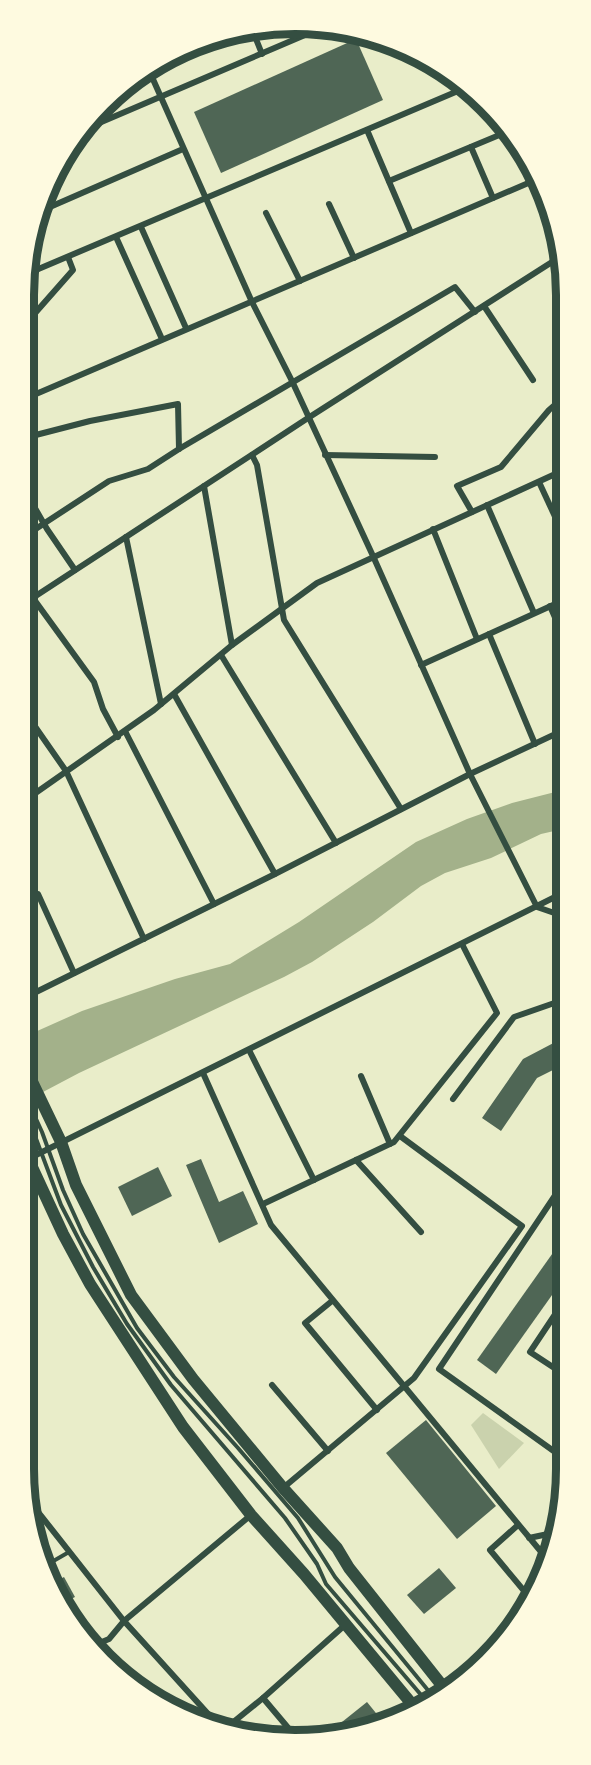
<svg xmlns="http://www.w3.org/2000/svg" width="591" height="1765" font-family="'Alegreya Sans',sans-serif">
  <rect width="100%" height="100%" fill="#e9edc9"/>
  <polygon fill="#cad2ad" points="483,1413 524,1443 499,1469 471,1425"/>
  <polygon fill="#a3b18a" points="563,790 563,829 541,834 491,858 445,873 421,886 373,922 312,962 284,977 79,1073 26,1101 26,1036 82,1011 175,979 230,964 299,922 416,842 467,819 512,803"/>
  <g fill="#4f6655">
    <polygon points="356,39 383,100 221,173 194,112"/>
    <polygon points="563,1038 563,1065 537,1078 501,1131 482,1118 523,1059"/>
    <polygon points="201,1159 219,1202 243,1191 258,1224 219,1243 186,1165"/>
    <polygon points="158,1167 172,1196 132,1216 118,1187"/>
    <polygon points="562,1240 562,1281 496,1374 477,1360"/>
    <polygon points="426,1420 496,1506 457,1539 386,1453"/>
    <polygon points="439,1568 456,1588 424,1614 407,1595"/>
    <polygon points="64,1577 75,1597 63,1603 51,1584"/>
    <polygon points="367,1702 384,1723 365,1732 327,1734"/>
  </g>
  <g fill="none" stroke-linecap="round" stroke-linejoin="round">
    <g stroke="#344e41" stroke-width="4">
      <polyline points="26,1097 42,1132 63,1190 83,1234 137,1328 174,1377 238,1448 298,1518 335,1577 436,1700"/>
      <polyline points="26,1115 35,1136 61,1205 93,1267 127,1324 171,1385 285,1518 317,1564 326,1584 428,1703"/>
      <polyline points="43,1567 69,1552"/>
    </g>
    <g stroke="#344e41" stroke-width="6">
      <polyline points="252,29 262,54"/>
      <polyline points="396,47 399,54 407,51"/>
      <polyline points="148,68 252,302 292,381 373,556 470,774 537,907 563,916"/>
      <polyline points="85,129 319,29"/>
      <polyline points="367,130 411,233"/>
      <polyline points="471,147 493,198"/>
      <polyline points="389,181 509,131"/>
      <polyline points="329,204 354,258"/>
      <polyline points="43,210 183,149"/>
      <polyline points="266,213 300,281"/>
      <polyline points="141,227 186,328"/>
      <polyline points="116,237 162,339"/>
      <polyline points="29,273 465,88"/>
      <polyline points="484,306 533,380"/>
      <polyline points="29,320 73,270 68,257"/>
      <polyline points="29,397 540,178"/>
      <polyline points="28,437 90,421 178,404 179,449"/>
      <polyline points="252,455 257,465 284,620 401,809"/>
      <polyline points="325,455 435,457"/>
      <polyline points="539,482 564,536"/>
      <polyline points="204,486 232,645"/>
      <polyline points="28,496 47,529 75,570"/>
      <polyline points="487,505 534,613"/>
      <polyline points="472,512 457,486 501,467 549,410 564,397"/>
      <polyline points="433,529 477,639"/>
      <polyline points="28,534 109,481 148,469 179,449 455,287 475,312"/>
      <polyline points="126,537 161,704"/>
      <polyline points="33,598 94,682 103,709 118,737"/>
      <polyline points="28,601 308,418 563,255"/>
      <polyline points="550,606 564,638"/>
      <polyline points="489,634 535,744"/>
      <polyline points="221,655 336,843"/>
      <polyline points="421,665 564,600"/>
      <polyline points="174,694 275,874"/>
      <polyline points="27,715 66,771 144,939"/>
      <polyline points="125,731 214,904"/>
      <polyline points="27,799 154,710 232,645 317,583 564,470"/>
      <polyline points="38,894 74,973"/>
      <polyline points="26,997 275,874 470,774 564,730"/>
      <polyline points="249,1050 314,1180"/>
      <polyline points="203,1073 271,1225 547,1559"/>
      <polyline points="361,1076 390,1144"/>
      <polyline points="453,1099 514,1017 563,1000"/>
      <polyline points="28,1159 563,893"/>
      <polyline points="356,1160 421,1232"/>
      <polyline points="263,1204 394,1142 497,1013 462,944"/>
      <polyline points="332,1301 305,1323 377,1410"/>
      <polyline points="562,1373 530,1352 562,1304"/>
      <polyline points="272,1385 328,1451"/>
      <polyline points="562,1457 439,1369 562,1185"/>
      <polyline points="283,1488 414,1378 522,1226 400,1136"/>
      <polyline points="31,1503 124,1621 219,1726"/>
      <polyline points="518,1525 490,1550 530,1598"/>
      <polyline points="529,1538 548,1534 557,1535"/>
      <polyline points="90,1647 109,1639 124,1621 251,1515"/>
      <polyline points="263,1698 295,1736"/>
      <polyline points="226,1728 263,1698 345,1625"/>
    </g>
    <g stroke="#344e41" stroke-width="12">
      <polyline points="26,1069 61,1142 76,1185 131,1295 193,1379 283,1488 337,1548 349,1568 448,1693"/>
      <polyline points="25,1152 63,1234 90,1284 183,1427 251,1515 304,1574 416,1709"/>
    </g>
  </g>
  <path d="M0 0H591V1765H0ZM295 34H295A261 261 0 0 1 556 295V1469A261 261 0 0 1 295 1730H295A261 261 0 0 1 34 1469V295A261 261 0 0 1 295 34Z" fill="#fefae0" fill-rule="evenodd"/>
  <path fill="none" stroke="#344e41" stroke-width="8" d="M295 34H295A261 261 0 0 1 556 295V1469A261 261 0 0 1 295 1730H295A261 261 0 0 1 34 1469V295A261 261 0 0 1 295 34Z"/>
</svg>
